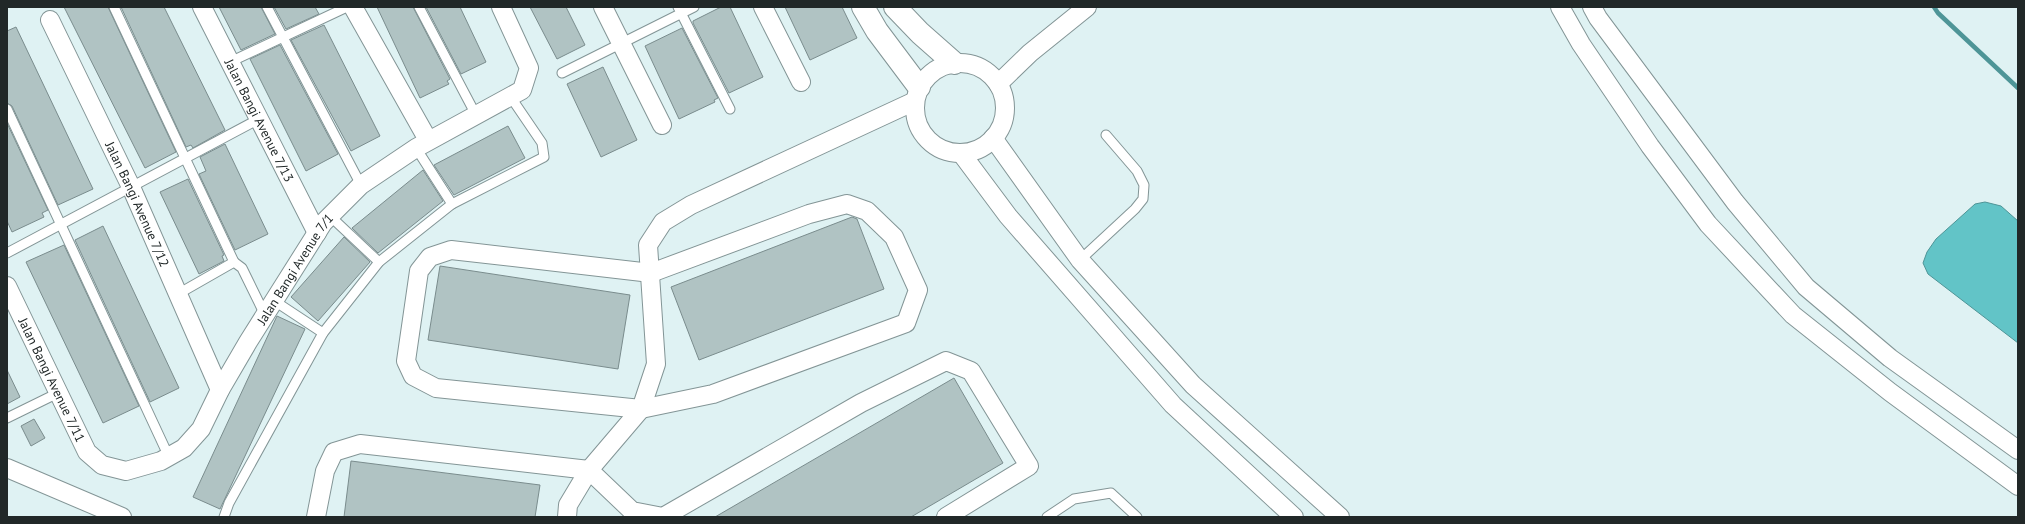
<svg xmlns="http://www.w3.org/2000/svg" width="2025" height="524" font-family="'PT Sans',sans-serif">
  <rect width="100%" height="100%" fill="#dff2f3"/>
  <polygon fill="#62c4c7" stroke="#4e9597" points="1985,202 2001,206 2018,221 2018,343 1928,274 1923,263 1927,252 1936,239 1975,204"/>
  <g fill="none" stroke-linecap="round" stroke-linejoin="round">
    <polyline stroke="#4e9597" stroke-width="4.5" points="1934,7 1938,13 2018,88"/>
  </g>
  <g fill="#b0c3c3" stroke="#7a8c8d">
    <polygon points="64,7 108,7 176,152 145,168"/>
    <polygon points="121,7 164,7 225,130 193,148 191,145 186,147"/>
    <polygon points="219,7 261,7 275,34 241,50"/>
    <polygon points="274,7 315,7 319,14 286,29"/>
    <polygon points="377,7 413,7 450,79 447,81 449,84 420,98"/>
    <polygon points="426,7 460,7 486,62 461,74"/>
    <polygon points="530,7 566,7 585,45 557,59"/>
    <polygon points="721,7 730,7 763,77 729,93 693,23 693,21"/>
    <polygon points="785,7 842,7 857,38 810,60"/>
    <polygon points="324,25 380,136 351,151 291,40"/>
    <polygon points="16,27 93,189 58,205 12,106 7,103 7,31"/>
    <polygon points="682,28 718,98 714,100 715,102 679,119 645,46"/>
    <polygon points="280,45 338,154 306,171 250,59"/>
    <polygon points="603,67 637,140 601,157 567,84"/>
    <polygon points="7,123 48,210 42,213 44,217 12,232 7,221"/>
    <polygon points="508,126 525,158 454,195 434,165"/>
    <polygon points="225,144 268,234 235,250 199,174 206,171 200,157"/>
    <polygon points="423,170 443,201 378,253 352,228"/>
    <polygon points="188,179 224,255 222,256 224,261 199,274 160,192"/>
    <polygon points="852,217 857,219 884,289 699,360 671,287"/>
    <polygon points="103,226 179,388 150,402 75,240"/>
    <polygon points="344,237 370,262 318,321 291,297"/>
    <polygon points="64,245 139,406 103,423 26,262"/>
    <polygon points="440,266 630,295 618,369 428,340"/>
    <polygon points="277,316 305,329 220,509 193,497"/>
    <polygon points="7,370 20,397 7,404"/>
    <polygon points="954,378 1003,463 911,517 715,517"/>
    <polygon points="34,419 45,438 31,446 21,426"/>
    <polygon points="351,461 540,485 535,517 344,517"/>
  </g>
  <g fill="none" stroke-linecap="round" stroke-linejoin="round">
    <defs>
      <g id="service">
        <polyline points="114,7 234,262"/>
        <polyline points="267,7 361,185"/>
        <polyline points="419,7 476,115"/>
        <polyline points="678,7 730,109"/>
        <polyline points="230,62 347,7"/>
        <polyline points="562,73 694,7"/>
        <polyline points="7,109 169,457"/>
        <polyline points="416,148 452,204"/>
        <polyline points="330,216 379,262"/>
        <polyline points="7,253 259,119"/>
        <polyline points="1080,260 1135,209 1143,199 1144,185 1137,171 1106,135"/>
        <polyline points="178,294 234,262 242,268 265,315"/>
        <polyline points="273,300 323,333"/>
        <polyline points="7,418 58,393"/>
        <polyline points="224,517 229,503 323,333 379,262 452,204 544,157 542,143 510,96"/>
        <polyline points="1047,517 1074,499 1111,493 1137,517"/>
      </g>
      <g id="minor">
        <path id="s1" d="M 202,7 L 317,233"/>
        <polyline points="353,7 428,140"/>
        <polyline points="603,7 662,125"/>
        <polyline points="763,7 801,82"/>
        <polyline points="1560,7 1581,44 1650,146 1708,224 1793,315 1890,392 2018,486"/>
        <polyline points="1592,7 1598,18 1735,202 1806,287 1890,358 2018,450"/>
        <path id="s2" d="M 50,20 L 131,187 L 220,390"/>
        <circle cx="960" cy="108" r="45"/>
        <polyline points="998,84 1030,53 1087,7"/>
        <polyline points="993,138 1080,260 1193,385 1340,517"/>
        <polyline points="961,153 1008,216 1173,405 1294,517"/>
        <polygon points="847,204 867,211 894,237 918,290 906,323 713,394 641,409 436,388 413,376 406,361 419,271 430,257 451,250 651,273 809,214"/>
        <path id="s3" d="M 7,286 L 87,452 L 102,465 L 126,471 L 161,461 L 184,448 L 201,429 L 220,390 L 248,342 L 323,223 L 361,185 L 416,148 L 522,90 L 529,68 L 501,7"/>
        <polyline points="7,468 122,517"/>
        <polyline points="316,517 325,471 334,452 360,444 589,470 632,511 663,517 861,403 946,361 971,371 1029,466 946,517"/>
        <polyline points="567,517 568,505 589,470 641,409 656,364 648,245 663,222 691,205 915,101"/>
      </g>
      <g id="tertiary">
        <polyline points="863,7 877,31 919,87"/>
        <polyline points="895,7 920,33 954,63"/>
      </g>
    </defs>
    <use href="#service" stroke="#839596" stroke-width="11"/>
    <use href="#minor" stroke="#839596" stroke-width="20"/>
    <use href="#tertiary" stroke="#839596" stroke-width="24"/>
    <use href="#service" stroke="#fff" stroke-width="9"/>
    <use href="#minor" stroke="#fff" stroke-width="18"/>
    <use href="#tertiary" stroke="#fff" stroke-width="22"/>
  </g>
  <g text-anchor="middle" stroke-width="3" stroke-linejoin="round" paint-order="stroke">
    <g font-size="13" fill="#212828" stroke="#efffff">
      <text dy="5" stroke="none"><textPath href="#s1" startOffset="127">Jalan Bangi Avenue 7/13</textPath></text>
      <text dy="5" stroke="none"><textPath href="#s2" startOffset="204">Jalan Bangi Avenue 7/12</textPath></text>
      <text dy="5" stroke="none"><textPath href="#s3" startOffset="503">Jalan Bangi Avenue 7/1</textPath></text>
      <text dy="5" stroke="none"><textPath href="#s3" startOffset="104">Jalan Bangi Avenue 7/11</textPath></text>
    </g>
  </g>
  <rect width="2025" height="524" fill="none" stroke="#212828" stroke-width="16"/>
</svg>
